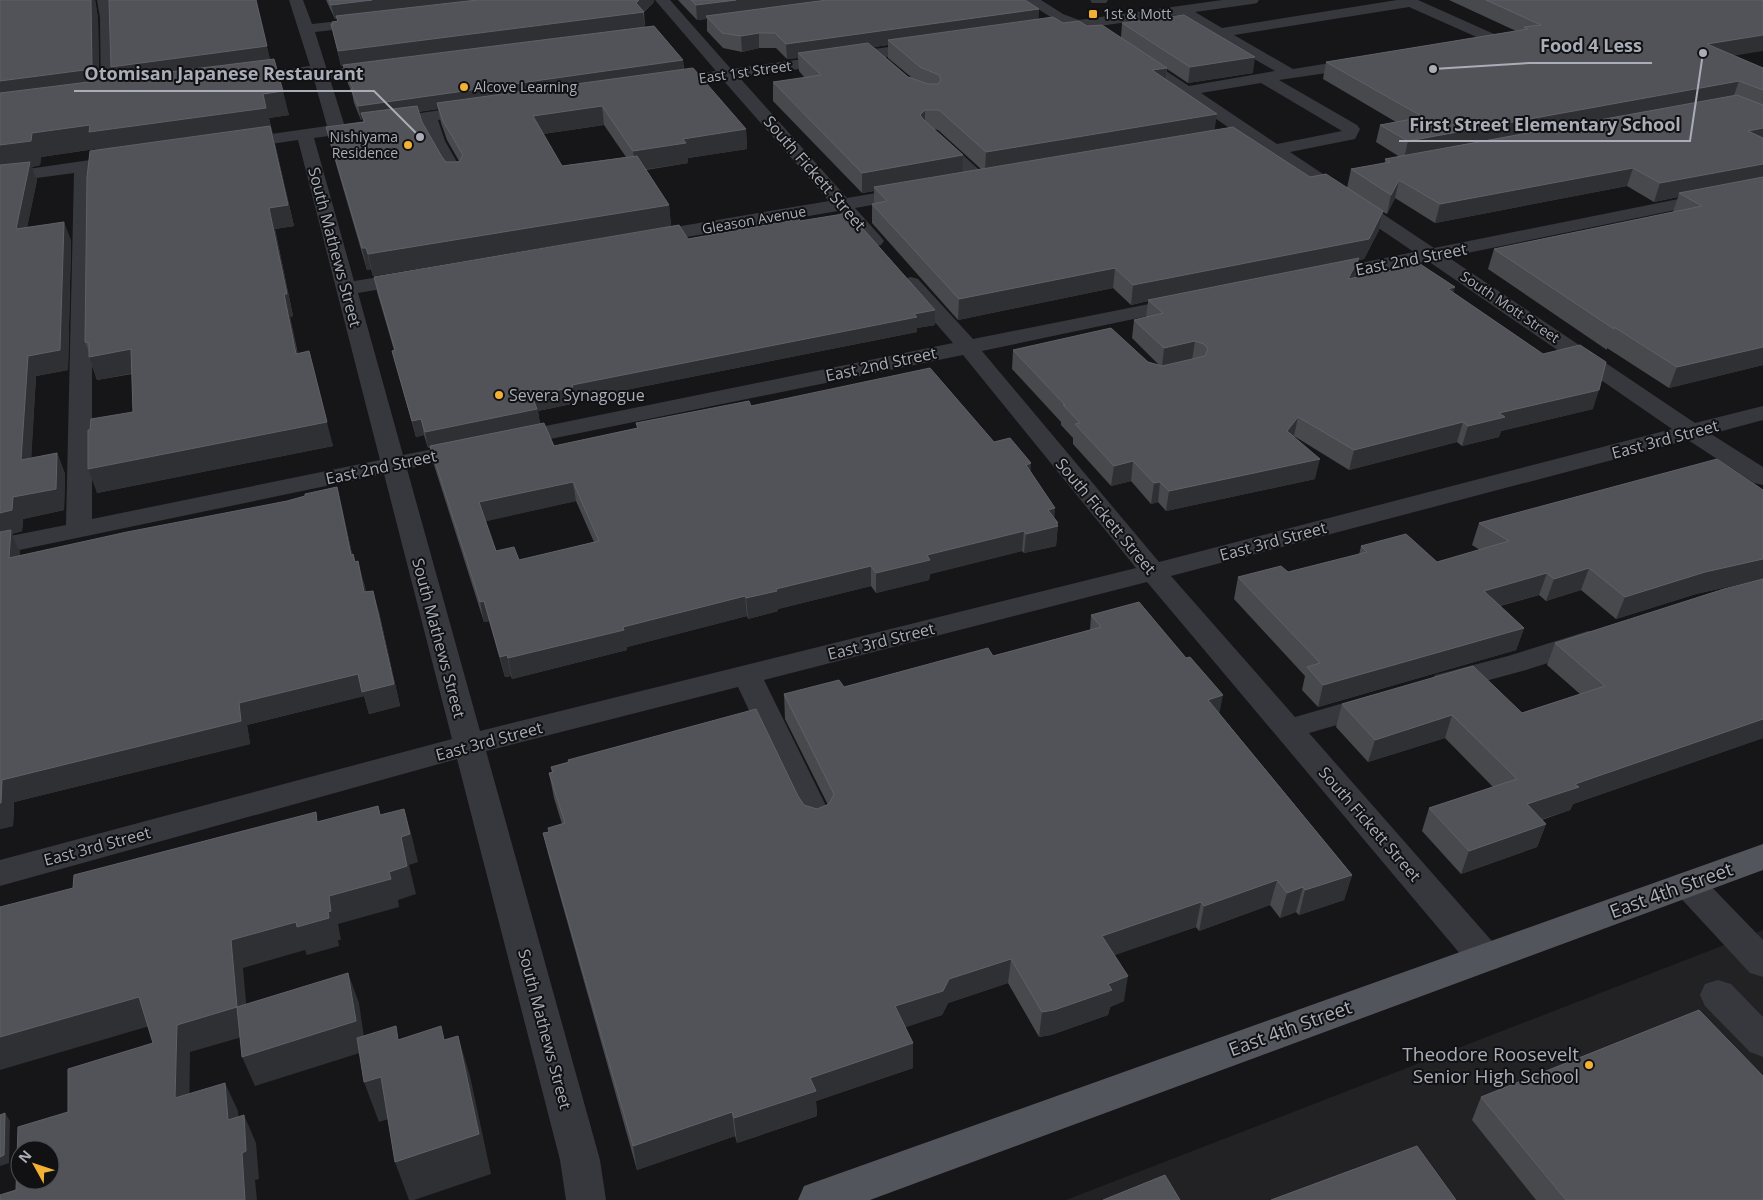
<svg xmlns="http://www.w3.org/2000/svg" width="1763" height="1200" font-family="'Open Sans',sans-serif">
  <rect width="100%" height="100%" fill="#161618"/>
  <polygon fill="#222225" points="1763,930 1763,1200 1066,1200"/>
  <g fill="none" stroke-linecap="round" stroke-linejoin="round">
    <g fill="#37383d" fill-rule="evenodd">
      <polygon points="97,0 111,0 114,18 117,97 115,100 103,100 101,97 100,18"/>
      <path d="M 289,0 L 303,0 L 312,24 L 367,18 L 372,19 L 374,22 L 372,25 L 367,26 L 315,32 L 327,70 L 381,63 L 387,65 L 389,68 L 387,71 L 381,73 L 330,79 L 344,124 L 476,105 L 482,106 L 484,110 L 482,114 L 476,115 L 438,120 L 445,141 L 465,176 L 462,180 L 456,181 L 450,180 L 447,176 L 427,141 L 422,123 L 314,138 L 354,281 L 411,272 L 418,274 L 421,278 L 418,282 L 411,284 L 358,293 L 403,455 L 469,442 L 478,444 L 481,449 L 478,454 L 407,469 L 480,731 L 1136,568 L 963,355 L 511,447 L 503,445 L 499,440 L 503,435 L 511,433 L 953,343 L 904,287 L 901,283 L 904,279 L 911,277 L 918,279 L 973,339 L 1184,297 L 1191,299 L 1194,303 L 1191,307 L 982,351 L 1159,562 L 1672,429 L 1428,261 L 1319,283 L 1312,281 L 1309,277 L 1312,273 L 1414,252 L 1248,140 L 1210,146 L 1204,145 L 1201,141 L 1204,137 L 1235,132 L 1127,57 L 1130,54 L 1140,54 L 1189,86 L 1275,71 L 1178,15 L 1049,33 L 1044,32 L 1042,29 L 1044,26 L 1060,23 L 1024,0 L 1041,0 L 1063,14 L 1079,20 L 1222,0 L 1259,0 L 1257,3 L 1252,4 L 1195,12 L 1222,28 L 1397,0 L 1418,0 L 1503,38 L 1506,41 L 1503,44 L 1472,50 L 1467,48 L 1464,45 L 1467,42 L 1481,39 L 1409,7 L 1234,35 L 1293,69 L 1361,58 L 1366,60 L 1369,63 L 1366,66 L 1361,68 L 1279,80 L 1357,125 L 1360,129 L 1355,139 L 1290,152 L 1434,248 L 1763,182 L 1763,192 L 1448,257 L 1695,423 L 1763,406 L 1763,420 L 1711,434 L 1763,467 L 1763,485 L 1754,483 L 1688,440 L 1171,576 L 1295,717 L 1375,694 L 1386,697 L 1390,704 L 1386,711 L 1309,733 L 1498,948 L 1503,958 L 1498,968 L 1485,972 L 1472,968 L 1147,582 L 764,680 L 833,820 L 828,828 L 817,832 L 806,828 L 801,820 L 738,687 L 486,751 L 600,1160 L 606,1200 L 566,1200 L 560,1160 L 457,759 L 0,886 L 0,860 L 452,739 L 384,474 L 0,554 L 0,538 L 66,525 L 74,173 L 0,183 L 0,173 L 125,155 L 131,156 L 134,160 L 131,164 L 92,170 L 92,519 L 380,460 L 298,140 L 237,149 L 231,148 L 228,144 L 231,140 L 237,139 L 327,126 L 313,76 L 242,85 L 236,83 L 234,80 L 236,77 L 242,75 L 310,66 ZM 1261,83 L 1342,131 L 1277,144 L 1201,93 Z"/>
      <polygon points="655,0 670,0 731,69 924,42 929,44 932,47 929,50 924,52 739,77 847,198 911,187 918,189 920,193 918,197 855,208 881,237 884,241 881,245 874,247 867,245 838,211 646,244 639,242 636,238 639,234 646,232 829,201 723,80 665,88 659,86 657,83 659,80 716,71"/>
      <polygon points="1090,0 1108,0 1106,3 1092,3"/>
      <polygon points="934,133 940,134 987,177 990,181 987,185 981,186 975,185 928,142 925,138 928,134"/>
      <polygon points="1588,631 1598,633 1602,640 1598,647 1526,670 1445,692 1435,689 1430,682 1435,675 1508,656"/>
      <polygon points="1688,871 1700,875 1763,940 1763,977 1750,973 1676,893 1671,884 1676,875"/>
      <polygon points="1718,980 1731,984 1763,1017 1763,1057 1750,1052 1705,1006 1700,995 1705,984"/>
    </g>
    <polygon fill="#53555c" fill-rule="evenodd" points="1763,844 1763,870 870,1200 798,1200 804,1186 818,1181"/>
  </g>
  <g fill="#47494d" fill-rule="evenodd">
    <polygon points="0,0 95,0 98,18 99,81 115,79 256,0 270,60 289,115 269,118 294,226 275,229 293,316 290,317 298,354 333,446 97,493 90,430 133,412 132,374 97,380 89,357 89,352 85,342 95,150 95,149 41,157 40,165 32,167 37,180 27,227 71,240 68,370 36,376 31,458 57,453 65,474 64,510 23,519 22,531 12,534 20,552 20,556 287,501 337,487 342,508 352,554 364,583 366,592 379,612 400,706 369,714 364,696 247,725 250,744 14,802 13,826 0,829"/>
    <path d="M 326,0 L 654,0 L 654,2 L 644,12 L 645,27 L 683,60 L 684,69 L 746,129 L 747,149 L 688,158 L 688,163 L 646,170 L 669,205 L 671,226 L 373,276 L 371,269 L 367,270 L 331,147 L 326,127 L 363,122 L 363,119 L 361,120 L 354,103 L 352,93 L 346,79 L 343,66 L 341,66 L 331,24 L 337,21 L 337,19 L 335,19 ZM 438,109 L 441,123 L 447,140 L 459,161 L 446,162 L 442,157 L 422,122 L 418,112 ZM 604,125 L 626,157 L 562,166 L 543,134 Z"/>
    <path d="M 678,0 L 1025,0 L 1039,9 L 1038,19 L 1087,26 L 1121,37 L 1122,23 L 1253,73 L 1188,83 L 1167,69 L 1166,80 L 1214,130 L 1310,177 L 1347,188 L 1351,169 L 1385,163 L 1385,159 L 1400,157 L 1376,142 L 1380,125 L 1396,122 L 1323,79 L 1326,62 L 1516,31 L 1449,0 L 1763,0 L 1733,56 L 1763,68 L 1763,365 L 1669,388 L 1607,348 L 1607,350 L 1488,269 L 1494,249 L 1673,212 L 1678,197 L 1654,202 L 1627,186 L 1435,223 L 1395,198 L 1387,214 L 1383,212 L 1379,230 L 1364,259 L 1359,260 L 1355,278 L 1453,292 L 1593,409 L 1501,431 L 1499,437 L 1462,446 L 1457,442 L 1349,470 L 1294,436 L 1315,479 L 1166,511 L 1158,502 L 1151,504 L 1131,481 L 1111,486 L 1073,444 L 1073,438 L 1061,425 L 1061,422 L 1012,369 L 1013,350 L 1148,362 L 1159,365 L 1132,338 L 1134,320 L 1146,317 L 1148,301 L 1131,305 L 1113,288 L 958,320 L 872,223 L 872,204 L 874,203 L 874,191 L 862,193 L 773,101 L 773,82 L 805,78 L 799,71 L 798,58 L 787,59 L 776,48 L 759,48 L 742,52 L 723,48 L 707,31 L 707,19 L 697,20 ZM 888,45 L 888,58 L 911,77 L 908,77 L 874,47 ZM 934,129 L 938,130 L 981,169 L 962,172 Z"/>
    <path d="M 800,221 L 935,310 L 935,325 L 917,328 L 917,332 L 575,400 L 576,403 L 538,411 L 540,424 L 554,446 L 637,428 L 636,423 L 751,406 L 994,442 L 1031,472 L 1054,518 L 1058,523 L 1056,546 L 1024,553 L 1022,551 L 930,574 L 929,580 L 876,593 L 871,586 L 778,609 L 778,611 L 748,619 L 747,616 L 627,647 L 627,650 L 512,679 L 511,676 L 505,677 L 489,621 L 484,622 L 434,465 L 430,448 L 428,448 L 424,435 L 416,437 L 396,366 L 392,351 L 394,350 L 377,292 L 374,277 L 688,239 ZM 576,501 L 594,542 L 519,560 L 496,551 L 485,521 Z"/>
    <polygon points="1763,490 1763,738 1573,804 1570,810 1542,820 1546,824 1537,847 1461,874 1422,831 1429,808 1493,787 1445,738 1368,762 1336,727 1342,704 1522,713 1580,694 1547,665 1555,643 1762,579 1696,594 1616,619 1581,590 1546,601 1539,595 1500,606 1524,628 1516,650 1318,707 1302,690 1305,676 1234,599 1238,577 1288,572 1359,555 1361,546 1437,562 1480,550 1472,545 1479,523"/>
    <polygon points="1091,615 1219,713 1352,875 1344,900 1299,915 1296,912 1280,918 1270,905 1199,931 1196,927 1114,955 1124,1001 1110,1007 1108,1015 1051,1035 1039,1037 1008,983 948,1003 942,1015 905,1027 913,1068 816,1101 817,1116 737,1143 735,1136 637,1170 549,857 543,833 549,832 562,824 554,798 549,773 552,773 551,767 569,762 568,760 798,796 804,805 817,809 828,805 785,719 784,694 844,687 993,656 1090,630"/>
    <polygon points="1481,1097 1763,1200 1536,1200 1472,1120"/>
  </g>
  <g fill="#2f3033">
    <polygon points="91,0 95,0 98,18 99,92 0,105 0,81"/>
    <polygon points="256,0 272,69 119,90 111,67"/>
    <polygon points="372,0 504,0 336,16 337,19 335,19 331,5"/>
    <polygon points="639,0 654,0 654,2 643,12 645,27 341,66 338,51"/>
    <polygon points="736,0 847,0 706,16 707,19 697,20 696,5"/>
    <polygon points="1039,9 1038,24 888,40 888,45 803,57 798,53 798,58 787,59 786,44"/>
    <polygon points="759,33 759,48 742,52 741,36"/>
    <polygon points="1763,35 1763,51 1701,61 1707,44"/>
    <polygon points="1255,57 1253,73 1188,83 1190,67"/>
    <polygon points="683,60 684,74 437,103 438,109 364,119 361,113 363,119 361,120 358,106"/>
    <polygon points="1167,68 1165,87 1152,70"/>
    <polygon points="1739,81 1733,98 1404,159 1408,141"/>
    <polygon points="283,91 289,115 269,118 294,226 275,229 293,316 290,317 302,377 98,157 95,149 41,157 40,165 32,167 37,180 23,248 16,229 0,166 0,145 32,133 263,94"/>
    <polygon points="602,106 604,125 536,135 533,116"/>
    <polygon points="925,110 925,129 920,115"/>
    <polygon points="1217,114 1214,134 985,172 986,152"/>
    <polygon points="1763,128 1763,145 1748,131"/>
    <polygon points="746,129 747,149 688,158 688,163 635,171 633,151 683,139"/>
    <polygon points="963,155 962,176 874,187 874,191 862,193 862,173"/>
    <polygon points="1763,164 1763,181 1679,193 1678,197 1654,202 1660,183"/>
    <polygon points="1633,168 1627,186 1435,223 1440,204"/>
    <polygon points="1399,180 1395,198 1387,214 1391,195"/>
    <polygon points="669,205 671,226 373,276 368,254"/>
    <polygon points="1383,211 1379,230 1364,259 1359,260 1355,276 1345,298 1148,300 1148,301 1131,305 1133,285"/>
    <polygon points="64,222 71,240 68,370 36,376 30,481 21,460 28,356"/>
    <polygon points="362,248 366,248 371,269 367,270"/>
    <polygon points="1115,268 1113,288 958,320 959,299"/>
    <polygon points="1455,287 1450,305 1448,289"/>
    <polygon points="935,310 935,325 917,328 917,332 575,400 576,403 538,411 540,425 428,448 425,432 532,396 572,385 914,314"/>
    <polygon points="1195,341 1192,360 1162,367 1164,348"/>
    <polygon points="1763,347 1763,365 1669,388 1677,367"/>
    <polygon points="131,349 139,372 97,380 89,357"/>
    <polygon points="309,351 333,446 97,493 88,469"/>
    <polygon points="1599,390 1593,409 1501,431 1499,437 1462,446 1468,426 1499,413"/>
    <polygon points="1298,417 1294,436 1287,431"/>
    <polygon points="421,419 424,435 416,437 412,421"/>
    <polygon points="1463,422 1457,442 1349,470 1354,450"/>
    <polygon points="57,453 65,474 64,510 23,519 22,531 12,534 20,552 19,580 0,536 0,513 13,497"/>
    <polygon points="1320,459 1315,479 1166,511 1169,491"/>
    <polygon points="1133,461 1131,481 1111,486 1114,466"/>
    <polygon points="1031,463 1030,483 1026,465"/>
    <polygon points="573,482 576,501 483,522 479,502"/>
    <polygon points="1160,482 1158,502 1151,504 1154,483"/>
    <polygon points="337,487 342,508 357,576 351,555"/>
    <polygon points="1055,508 1054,527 1056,523 1058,523 1056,546 1024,553 1026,534 1048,510"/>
    <polygon points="1024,531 1022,551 930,574 929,580 876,593 876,573 927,555"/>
    <polygon points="1763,559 1763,579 1696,594 1616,619 1625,597 1705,572"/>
    <polygon points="358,561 364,583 370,614 364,592"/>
    <polygon points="871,566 871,586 778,609 778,611 748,619 746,598 776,589"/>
    <polygon points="1589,568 1581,590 1546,601 1554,579"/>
    <polygon points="1547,573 1539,595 1477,612 1484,591"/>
    <polygon points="373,591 379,612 400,706 369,714 364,696 247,725 250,744 14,802 13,826 0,829 0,803 2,780 239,703"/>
    <polygon points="745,596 747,616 627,647 627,650 512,679 508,658 623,627"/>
    <polygon points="484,601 489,621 484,622 480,602"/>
    <polygon points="1524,628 1516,650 1318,707 1323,685"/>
    <polygon points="507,655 511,676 505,677 500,657"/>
    <polygon points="1223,695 1218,720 1208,700"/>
    <polygon points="1452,715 1445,738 1368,762 1375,740"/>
    <polygon points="1763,719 1763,738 1573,804 1570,810 1518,827 1527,804 1575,784"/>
    <polygon points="404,809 412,837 418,862 409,865 416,894 398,900 399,907 338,924 341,940 338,940 339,946 307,955 305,950 243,968 249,1035 190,1052 189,1126 175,1098 177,1025 231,940 328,912 329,896 389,872 401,837"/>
    <polygon points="1546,824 1537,847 1461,874 1469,851"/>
    <polygon points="1352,875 1344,900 1299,915 1305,890"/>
    <polygon points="1277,880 1270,905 1199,931 1204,906"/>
    <polygon points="1303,887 1296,912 1280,918 1287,893"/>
    <polygon points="1201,902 1196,927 1098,961 1102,936"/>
    <polygon points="1011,959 1008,983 948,1003 942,1015 895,1031 895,1006 949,979"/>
    <polygon points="348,973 359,1003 366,1051 255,1086 242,1057"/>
    <polygon points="1128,976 1124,1001 1110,1007 1108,1015 1051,1035 1039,1037 1042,1012 1108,984"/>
    <polygon points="139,997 153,1025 0,1070 0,1037"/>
    <polygon points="458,1036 470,1076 491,1174 414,1200 409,1200 395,1162"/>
    <polygon points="913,1043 913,1068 816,1101 817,1116 737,1143 734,1118 810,1078"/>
    <polygon points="381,1077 395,1117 379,1122 364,1082"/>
    <polygon points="225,1083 238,1111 241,1148 228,1120"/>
    <polygon points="732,1112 735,1136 637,1170 633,1146"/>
    <polygon points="5,1113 10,1121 9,1163 0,1166 0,1157"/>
    <polygon points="244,1115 256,1143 259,1179 255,1180 257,1200 245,1200 242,1153"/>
  </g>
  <g fill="#525359" stroke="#5f6168" fill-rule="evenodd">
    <polygon points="0,0 91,0 92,69 0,81"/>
    <polygon points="109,0 256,0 267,46 111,67"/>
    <polygon points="329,0 372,0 331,5"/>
    <polygon points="477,0 639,0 636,3 644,12 338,51 331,24 333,24 332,22 338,21 336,16"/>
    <polygon points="691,0 736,0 696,5"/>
    <polygon points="827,0 1025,0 1039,9 786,44 775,33 759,33 741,36 722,33 706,16"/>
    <polygon points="1486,0 1763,0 1763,35 1707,44 1763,68 1763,90 1739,81 1408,141 1380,125 1423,117 1326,62 1528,29 1524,27 1541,25"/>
    <polygon points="1184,15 1255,57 1190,67 1122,23"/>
    <polygon points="1053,17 1063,23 1079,21 1087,26 1102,25 1167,68 1152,70 1217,114 986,152 939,110 925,110 920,115 924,120 963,155 862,173 773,82 821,75 798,53 868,43 908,77 928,84 938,84 941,80 939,75 920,67 888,40"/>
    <polygon points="654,26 683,60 358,106 351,89 353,89 343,65"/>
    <polygon points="274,59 283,91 263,94 266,108 89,132 90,125 32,133 31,141 0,145 0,93"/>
    <polygon points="693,68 746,129 683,139 686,143 633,151 602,106 533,116 562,166 637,156 669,205 368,254 366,248 362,248 326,127 365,122 361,113 417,106 422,122 442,157 446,162 459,162 463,155 443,121 437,103"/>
    <polygon points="1737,95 1763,105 1763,128 1748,131 1763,138 1763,164 1660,183 1633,168 1440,204 1399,180 1391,195 1351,169 1390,162 1385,159"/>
    <polygon points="270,126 288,205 269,208 287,294 284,294 296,354 309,351 327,422 88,469 88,430 90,430 91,419 133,412 131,349 89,357 89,343 85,342 87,177 90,151"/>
    <polygon points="1233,127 1310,177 1326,174 1383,211 1369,239 1133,285 1115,268 959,299 872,204 887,201 874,187"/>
    <polygon points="30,162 16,229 64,222 60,350 28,356 21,460 57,453 56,489 13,497 12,510 0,513 0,165"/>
    <polygon points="1763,177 1763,347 1677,367 1614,327 1614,329 1494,249 1702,206 1679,193"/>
    <polygon points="849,213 935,310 914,314 917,317 572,385 573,387 532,396 537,409 425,432 421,419 412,421 392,351 395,350 374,277 679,225 688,239 799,219 800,221"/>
    <polygon points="1359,258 1348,279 1420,264 1455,287 1448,289 1543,354 1580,345 1606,362 1599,390 1499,413 1505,417 1468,426 1463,422 1354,450 1298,417 1287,431 1320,459 1169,491 1160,482 1154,483 1133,461 1114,466 1075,424 1080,423 1063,405 1065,405 1013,350 1111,328 1148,362 1162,366 1205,356 1208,349 1204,344 1195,341 1164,348 1134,320 1163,313 1148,300"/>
    <path d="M 930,368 L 994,442 L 1010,438 L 1031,463 L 1026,465 L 1055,508 L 1048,510 L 1058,523 L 1056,523 L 1058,526 L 1026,534 L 1024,531 L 927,555 L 930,560 L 876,573 L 871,566 L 776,589 L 777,591 L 746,598 L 745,596 L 623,627 L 624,630 L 508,658 L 507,655 L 500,657 L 484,601 L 480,602 L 430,446 L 544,423 L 554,446 L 638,428 L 636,423 L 749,401 L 751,406 ZM 573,482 L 599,541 L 519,560 L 514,547 L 496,551 L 479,502 Z"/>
    <polygon points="1717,459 1763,490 1763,559 1705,572 1625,597 1589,568 1554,579 1547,573 1484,591 1524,628 1323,685 1307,667 1320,663 1238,577 1281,566 1288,572 1367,552 1361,546 1406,534 1437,562 1509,541 1479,523"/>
    <polygon points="337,487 351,555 353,554 355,562 358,561 364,592 373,591 394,684 362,692 358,674 239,703 241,721 2,780 1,803 0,803 0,532 11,530 9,558 127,532 287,501 305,496 305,494"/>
    <polygon points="1763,579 1763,719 1575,784 1579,787 1527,804 1546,824 1469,851 1429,808 1517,779 1452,715 1375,740 1342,704 1473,666 1522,713 1605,686 1555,643 1724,589"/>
    <polygon points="1139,602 1186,658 1190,657 1223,695 1208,700 1352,875 1305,890 1303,887 1287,893 1277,880 1204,906 1201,902 1102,936 1128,976 1108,984 1112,990 1054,1010 1042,1012 1011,959 949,979 943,991 895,1006 913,1043 810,1078 816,1091 734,1118 732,1112 633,1146 543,833 549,832 548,828 565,823 549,773 553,772 551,767 569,762 568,760 756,709 798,796 804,805 817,809 829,804 834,794 784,694 839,680 844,687 988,648 993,656 1101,627 1091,615"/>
    <path d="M 378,806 L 380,815 L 404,809 L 410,834 L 401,837 L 407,866 L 389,872 L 391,879 L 329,896 L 331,911 L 328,912 L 329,918 L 297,927 L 296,922 L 231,940 L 237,1007 L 177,1025 L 175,1098 L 225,1083 L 228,1120 L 244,1115 L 246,1151 L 242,1153 L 245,1200 L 0,1200 L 0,1195 L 16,1190 L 18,1127 L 68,1112 L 68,1069 L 153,1043 L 139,997 L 0,1037 L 0,907 L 73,888 L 74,875 L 316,812 L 317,822 ZM 20,1150 L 50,1150 L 50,1180 L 20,1180 Z"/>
    <polygon points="348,973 356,1021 242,1057 237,1007"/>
    <polygon points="1699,1010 1763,1076 1763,1200 1566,1200 1481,1097"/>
    <polygon points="396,1026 398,1040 441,1026 444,1040 458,1036 479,1134 395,1162 381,1077 364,1082 357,1038"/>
    <polygon points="5,1113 4,1155 0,1157 0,1115"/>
    <polygon points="1417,1146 1456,1200 1271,1200"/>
    <polygon points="1165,1175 1180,1200 1103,1200"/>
  </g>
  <g fill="#f2b134" stroke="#111113" stroke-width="2">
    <rect x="1088" y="9" width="10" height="10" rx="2.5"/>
    <circle cx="464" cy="87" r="5"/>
    <circle cx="408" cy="145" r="5"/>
    <circle cx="499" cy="395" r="5"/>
    <circle cx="1589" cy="1065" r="5"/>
  </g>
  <g text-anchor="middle" stroke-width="4" stroke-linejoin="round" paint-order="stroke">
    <g font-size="14" fill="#a8adb8" stroke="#111113" text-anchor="start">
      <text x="1103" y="19">1st &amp; Mott</text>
      <text x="474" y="92">Alcove Learning</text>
      <text x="398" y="142" text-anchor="end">Nishiyama<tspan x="398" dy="16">Residence</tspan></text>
    </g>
    <g font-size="14" fill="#a8adb8" stroke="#111113">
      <text transform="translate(745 72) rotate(-8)" y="5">East 1st Street</text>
      <text transform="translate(754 220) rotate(-10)" y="5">Gleason Avenue</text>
      <text transform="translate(1510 307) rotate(34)" y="5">South Mott Street</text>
    </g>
    <g font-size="16" fill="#a8adb8" stroke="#111113">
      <text transform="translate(815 173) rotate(49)" y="6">South Fickett Street</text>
      <text transform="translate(335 247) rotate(75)" y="6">South Mathews Street</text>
      <text transform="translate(1411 259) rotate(-11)" y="6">East 2nd Street</text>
      <text transform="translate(881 364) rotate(-12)" y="6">East 2nd Street</text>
      <text transform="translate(1665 439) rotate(-15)" y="6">East 3rd Street</text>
      <text transform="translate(381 467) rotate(-12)" y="6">East 2nd Street</text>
      <text transform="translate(1106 516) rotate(50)" y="6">South Fickett Street</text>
      <text transform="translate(1273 541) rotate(-15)" y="6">East 3rd Street</text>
      <text transform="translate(439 638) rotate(75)" y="6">South Mathews Street</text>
      <text transform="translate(881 641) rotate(-14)" y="6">East 3rd Street</text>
      <text transform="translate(489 741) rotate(-15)" y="6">East 3rd Street</text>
      <text transform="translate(1370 824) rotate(49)" y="6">South Fickett Street</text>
      <text transform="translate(97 846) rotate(-15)" y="6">East 3rd Street</text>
      <text transform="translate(545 1029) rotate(75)" y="6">South Mathews Street</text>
    </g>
    <g font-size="16" fill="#a8adb8" stroke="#111113" text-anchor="start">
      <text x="509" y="401">Severa Synagogue</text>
    </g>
    <g font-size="19" fill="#a8adb8" stroke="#111113">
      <text transform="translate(1671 890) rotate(-20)" y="7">East 4th Street</text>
      <text transform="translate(1290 1028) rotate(-20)" y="7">East 4th Street</text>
    </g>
    <g font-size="19" fill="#a8adb8" stroke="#111113" text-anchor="end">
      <text x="1579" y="1061">Theodore Roosevelt<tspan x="1579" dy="22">Senior High School</tspan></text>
    </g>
  </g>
  <path fill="none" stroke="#a8adb8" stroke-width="2" d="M1433 69L1530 63H1652M420 137L374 91H74M1703 53L1690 141H1399"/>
  <g fill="#a8adb8" stroke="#111113" stroke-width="2">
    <circle cx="1433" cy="69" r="5"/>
    <circle cx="420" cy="137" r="5"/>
    <circle cx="1703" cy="53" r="5"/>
  </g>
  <g font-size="18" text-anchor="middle" font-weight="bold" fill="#a8adb8" stroke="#111113" stroke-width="4" stroke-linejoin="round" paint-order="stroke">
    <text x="1591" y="52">Food 4 Less</text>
    <text x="224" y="80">Otomisan Japanese Restaurant</text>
    <text x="1545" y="131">First Street Elementary School</text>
  </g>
  <g transform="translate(35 1165) rotate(310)"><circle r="24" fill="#111113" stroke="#4d4f55"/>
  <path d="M0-4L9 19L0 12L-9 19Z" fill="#f2b134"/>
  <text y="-8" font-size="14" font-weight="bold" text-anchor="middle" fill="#a8adb8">N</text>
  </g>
</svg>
